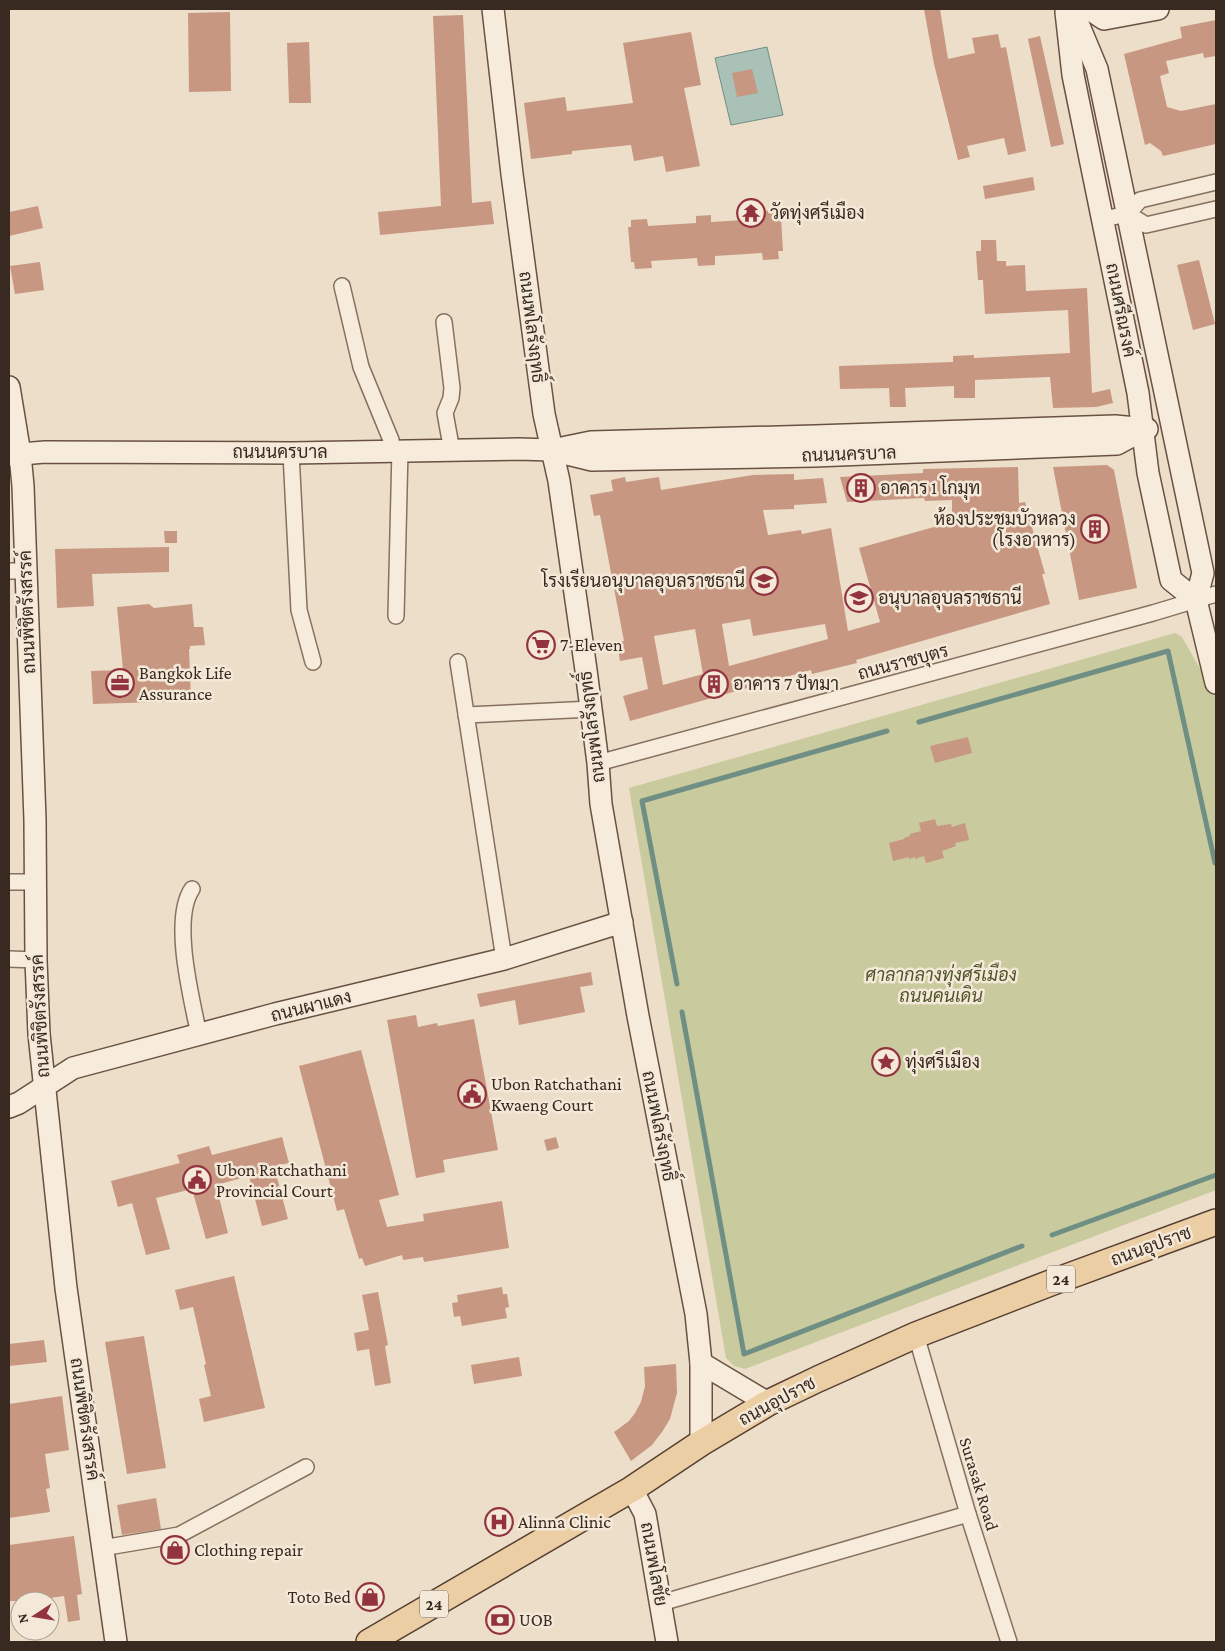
<svg xmlns="http://www.w3.org/2000/svg" width="1225" height="1651" font-family="'Crimson Pro',Sarabun,serif">
  <rect width="100%" height="100%" fill="#ecdec9"/>
  <polygon fill="#c9ca9d" points="1175,633 1182,637 1216,697 1216,1190 745,1369 734,1366 726,1358 629,788"/>
  <polygon fill="#a9c1b7" stroke="#708f84" points="767,47 783,115 731,125 715,58"/>
  <g fill="none" stroke-linecap="round" stroke-linejoin="round">
    <g stroke="#708f84" stroke-width="5">
      <polyline points="919,722 1168,651 1215,863"/>
      <polyline points="677,984 642,801 887,731"/>
      <polyline points="682,1012 744,1354 1022,1246"/>
      <polyline points="1052,1235 1216,1175"/>
    </g>
  </g>
  <g fill="#c79782" fill-rule="evenodd">
    <polygon points="924,9 940,9 948,59 975,53 972,38 998,34 1001,48 1006,47 1026,151 1008,155 1004,138 967,146 970,157 958,160 934,64"/>
    <polygon points="230,12 231,91 189,92 188,13"/>
    <polygon points="463,15 472,203 491,201 494,224 380,235 378,212 441,206 433,16"/>
    <polygon points="1216,20 1216,56 1204,58 1203,53 1166,61 1169,73 1160,76 1167,107 1181,111 1216,104 1216,144 1163,156 1161,151 1150,143 1145,145 1124,54 1182,38 1180,27"/>
    <polygon points="691,32 701,85 684,88 700,166 666,172 663,156 634,161 631,145 572,151 572,154 531,159 524,103 565,97 567,111 633,103 623,43"/>
    <polygon points="1040,36 1064,144 1051,147 1028,39"/>
    <polygon points="309,42 311,103 289,103 287,43"/>
    <polygon points="752,69 758,93 737,97 732,73"/>
    <polygon points="1033,177 1035,190 985,199 983,186"/>
    <polygon points="38,206 43,228 9,236 9,212"/>
    <polygon points="775,210 776,218 781,218 783,251 778,251 779,259 763,260 762,253 715,256 715,265 698,266 697,258 651,261 652,268 635,269 634,262 631,262 628,227 631,227 631,220 647,219 648,226 696,223 696,216 711,215 711,222 761,219 761,211"/>
    <polygon points="981,240 996,240 997,261 1006,261 1006,266 1025,265 1026,291 1087,288 1092,393 1110,389 1113,403 1096,407 1053,408 1050,377 975,380 975,398 954,398 954,386 905,388 906,407 890,407 889,388 840,389 839,366 953,362 953,356 974,355 974,358 1070,353 1068,310 985,314 983,280 978,280 976,251 981,251"/>
    <polygon points="1199,260 1215,324 1193,330 1177,265"/>
    <polygon points="40,262 44,290 15,294 10,266"/>
    <polygon points="1107,465 1114,470 1137,588 1079,600 1053,467"/>
    <path d="M 1018,467 L 1019,503 L 1025,502 L 1045,574 L 1042,574 L 1050,604 L 856,660 L 857,663 L 812,674 L 811,670 L 630,721 L 623,696 L 648,689 L 642,657 L 620,661 L 617,642 L 624,641 L 600,515 L 594,516 L 590,495 L 613,491 L 611,480 L 625,477 L 626,482 L 659,477 L 661,490 L 753,475 L 794,474 L 794,480 L 823,478 L 827,503 L 794,505 L 794,509 L 763,510 L 768,535 L 801,530 L 802,534 L 831,528 L 848,631 L 880,622 L 859,548 L 952,522 L 952,500 L 925,501 L 924,498 L 847,502 L 840,477 L 923,473 L 923,469 ZM 750,619 L 753,636 L 825,624 L 828,639 L 729,666 L 722,624 ZM 695,629 L 703,674 L 663,685 L 654,636 Z"/>
    <polygon points="164,531 177,531 177,543 165,543"/>
    <polygon points="169,547 169,572 92,574 94,606 57,608 55,549"/>
    <polygon points="149,604 154,608 192,604 194,627 203,627 205,645 190,646 190,649 189,649 191,701 93,704 91,671 123,670 117,607"/>
    <polygon points="968,737 972,753 935,763 930,746"/>
    <polygon points="935,819 937,826 951,824 952,827 965,823 969,840 955,843 956,846 942,851 944,858 926,863 924,856 915,859 915,857 909,859 909,857 893,861 889,843 904,839 904,838 910,836 910,834 921,831 919,823"/>
    <polygon points="591,972 593,985 580,987 585,1012 519,1025 515,1000 480,1007 477,994"/>
    <polygon points="416,1015 418,1027 437,1023 438,1026 474,1019 498,1150 443,1160 445,1172 416,1178 387,1020"/>
    <polygon points="361,1050 399,1195 379,1200 387,1227 424,1221 423,1214 502,1201 509,1248 424,1262 423,1257 403,1260 402,1255 365,1266 362,1258 359,1259 344,1209 337,1211 299,1066"/>
    <polygon points="282,1137 289,1163 274,1166 288,1219 262,1226 249,1176 216,1185 228,1233 206,1239 192,1189 156,1198 170,1249 146,1255 132,1203 118,1207 111,1181 180,1163 177,1155 209,1146 212,1155"/>
    <polygon points="556,1137 559,1148 547,1151 544,1140"/>
    <polygon points="234,1276 265,1408 204,1422 199,1399 211,1396 204,1365 206,1364 193,1307 180,1310 175,1290"/>
    <polygon points="502,1287 503,1294 507,1294 509,1307 505,1308 507,1318 462,1326 460,1316 454,1317 452,1303 458,1302 457,1295"/>
    <polygon points="378,1292 388,1345 385,1346 391,1383 375,1386 369,1349 357,1351 354,1333 369,1330 362,1295"/>
    <polygon points="144,1336 166,1468 127,1474 105,1342"/>
    <polygon points="44,1340 47,1362 9,1366 9,1344"/>
    <polygon points="519,1357 522,1376 474,1384 471,1365"/>
    <polygon points="676,1364 677,1393 670,1419 662,1432 652,1445 631,1461 614,1432 629,1421 635,1413 641,1402 645,1386 644,1367"/>
    <polygon points="62,1396 69,1450 45,1454 50,1488 46,1489 50,1512 9,1518 9,1404"/>
    <polygon points="156,1498 161,1529 122,1535 117,1505"/>
    <polygon points="74,1536 82,1594 77,1595 80,1620 68,1622 64,1596 31,1601 9,1601 9,1545"/>
  </g>
  <g fill="none" stroke-linecap="round" stroke-linejoin="round">
    <defs>
      <g id="street">
        <polyline points="1128,214 1146,225 1216,209"/>
        <polyline points="1103,219 1128,214 1140,200 1216,182"/>
        <polyline points="342,286 361,367 391,440 392,451"/>
        <polyline points="444,322 452,388 451,398 445,413 452,451"/>
        <polyline points="291,453 299,610 313,662"/>
        <polyline points="9,571 26,571"/>
        <polyline points="396,616 400,450"/>
        <polyline points="458,662 504,959"/>
        <polyline points="466,715 592,709"/>
        <polyline points="598,763 1153,613 1216,594"/>
        <polyline points="9,882 36,882"/>
        <path d="M 192,889 C 171,920 192,1000 199,1035"/>
        <polyline points="9,959 36,960"/>
        <polyline points="916,1335 968,1514 1009,1642"/>
        <polyline points="102,1548 179,1535 306,1467"/>
        <polyline points="661,1603 968,1514"/>
      </g>
      <g id="secondary">
        <polyline points="493,9 512,174 544,414 559,481 586,670 598,763 601,804 638,1016 696,1314 701,1363 701,1443"/>
        <polyline points="1072,9 1097,69 1203,573 1196,600 1216,683"/>
        <polyline points="1089,9 1104,19 1158,9"/>
        <polyline points="1066,12 1073,75 1138,393 1148,473 1171,580 1196,600"/>
        <polyline points="9,387 20,454 23,486 35,820 36,960 39,1034 66,1288 116,1642"/>
        <polyline points="557,449 591,442 815,436 1115,426 1147,429"/>
        <polyline points="9,455 45,452 291,453 519,449 551,450 592,460 814,456 1117,444 1143,430"/>
        <polyline points="9,1107 19,1103 73,1068 275,1014 504,959 622,922"/>
        <polyline points="701,1363 768,1403"/>
        <polyline points="632,1489 645,1514 667,1642"/>
      </g>
      <polyline id="primary" points="369,1642 632,1489 701,1443 768,1403 818,1379 916,1335 1053,1282 1216,1222"/>
    </defs>
    <use href="#street" stroke="#87705f" stroke-width="18"/>
    <use href="#secondary" stroke="#695142" stroke-width="24"/>
    <use href="#primary" stroke="#563f32" stroke-width="28"/>
    <use href="#street" stroke="#f7ecdc" stroke-width="15"/>
    <use href="#secondary" stroke="#f7ecdc" stroke-width="21"/>
    <use href="#primary" stroke="#eccea4" stroke-width="25"/>
  </g>
  <defs>
    <symbol id="temple-ring" viewBox="-11 -11 22 22"><circle r="9.5" fill="#f4e9d8" stroke="#92333d" stroke-width="1.5"/><path d="M0-6L5-2H3V0L6.5 2.5H4V6H1.5V3h-3V6H-4V2.5H-6.5L-3 0V-2H-5Z" fill="#92333d"/></symbol>
    <symbol id="building-ring" viewBox="-11 -11 22 22"><circle r="9.5" fill="#f4e9d8" stroke="#92333d" stroke-width="1.5"/><path d="M-4-6H4V6H1V3H-1V6H-4ZM-2.5-4.3h1.7v1.8h-1.7ZM.8-4.3h1.7v1.8H.8ZM-2.5-1h1.7V.8h-1.7ZM.8-1h1.7V.8H.8Z" fill="#92333d"/></symbol>
    <symbol id="school-ring" viewBox="-11 -11 22 22"><circle r="9.5" fill="#f4e9d8" stroke="#92333d" stroke-width="1.5"/><path d="M0-5L7-2L0 1L-7-2ZM-4 1L0 2.5L4 1V4Q0 6-4 4Z" fill="#92333d"/></symbol>
    <symbol id="supermarket-ring" viewBox="-11 -11 22 22"><circle r="9.5" fill="#f4e9d8" stroke="#92333d" stroke-width="1.5"/><path d="M-6-5.5h2.5l.6 2H6L4.5 2H-2.5L-4.4-4H-6ZM-1.5 3.2a1.3 1.3 0 1 0 .1 0ZM3 3.2a1.3 1.3 0 1 0 .1 0Z" fill="#92333d"/></symbol>
    <symbol id="office-ring" viewBox="-11 -11 22 22"><circle r="9.5" fill="#f4e9d8" stroke="#92333d" stroke-width="1.5"/><path d="M-6-3h4V-5.5h4V-3h4V5H-6ZM-1-4.5V-3h2v-1.5ZM-6 0V1H6V0Z" fill="#92333d"/></symbol>
    <symbol id="sight-ring" viewBox="-11 -11 22 22"><circle r="9.5" fill="#f4e9d8" stroke="#92333d" stroke-width="1.5"/><path d="M0-6L1.8-2.2L6-1.7L2.9 1.2L3.7 5.4L0 3.3L-3.7 5.4L-2.9 1.2L-6-1.7L-1.8-2.2Z" fill="#92333d"/></symbol>
    <symbol id="civic-ring" viewBox="-11 -11 22 22"><circle r="9.5" fill="#f4e9d8" stroke="#92333d" stroke-width="1.5"/><path d="M-.6-6.5H3V-4.5H.6V-3L4-1V1h2V6H-6V1h2V-1L-.6-3ZM-1.2 2.5V6h2.4V2.5Z" fill="#92333d"/></symbol>
    <symbol id="hospital-ring" viewBox="-11 -11 22 22"><circle r="9.5" fill="#f4e9d8" stroke="#92333d" stroke-width="1.5"/><path d="M-5-5h3v3.5h4V-5h3V5h-3V1.5h-4V5h-3Z" fill="#92333d"/></symbol>
    <symbol id="shop-ring" viewBox="-11 -11 22 22"><circle r="9.5" fill="#f4e9d8" stroke="#92333d" stroke-width="1.5"/><path d="M-5-2.5h2.3a2.7 3.5 0 0 1 5.4 0H5L5.5 6h-11ZM-1.5-2.5h3a1.5 2.3 0 0 0-3 0Z" fill="#92333d"/></symbol>
    <symbol id="bank-ring" viewBox="-11 -11 22 22"><circle r="9.5" fill="#f4e9d8" stroke="#92333d" stroke-width="1.5"/><path d="M-6-4H6V4H-6ZM0-2.3a2.3 2.3 0 1 0 0 4.6a2.3 2.3 0 1 0 0-4.6Z" fill="#92333d"/></symbol>
  </defs>
  <g fill-rule="evenodd">
    <use href="#temple-ring" x="735" y="197" width="32" height="32"/>
    <use href="#building-ring" x="845" y="472" width="32" height="32"/>
    <use href="#building-ring" x="1079" y="513" width="32" height="32"/>
    <use href="#school-ring" x="748" y="565" width="32" height="32"/>
    <use href="#school-ring" x="843" y="582" width="32" height="32"/>
    <use href="#supermarket-ring" x="525" y="629" width="32" height="32"/>
    <use href="#office-ring" x="104" y="667" width="32" height="32"/>
    <use href="#building-ring" x="698" y="668" width="32" height="32"/>
    <use href="#sight-ring" x="870" y="1046" width="32" height="32"/>
    <use href="#civic-ring" x="456" y="1078" width="32" height="32"/>
    <use href="#civic-ring" x="181" y="1164" width="32" height="32"/>
    <use href="#hospital-ring" x="483" y="1506" width="32" height="32"/>
    <use href="#shop-ring" x="159" y="1534" width="32" height="32"/>
    <use href="#shop-ring" x="354" y="1581" width="32" height="32"/>
    <use href="#bank-ring" x="484" y="1604" width="32" height="32"/>
  </g>
  <g text-anchor="middle" stroke-width="5" stroke-linejoin="round" paint-order="stroke">
    <g fill="#f4e9d8" stroke="#716358" stroke-width="1">
      <rect x="1047" y="1265.5" width="28" height="27" rx="4"/>
      <rect x="420" y="1590.5" width="28" height="27" rx="4"/>
    </g>
    <g font-size="16" font-weight="bold" fill="#392a21">
      <text x="1061" y="1285">24</text>
      <text x="434" y="1610">24</text>
    </g>
    <g font-size="18" fill="#392a21" stroke="#f4e9d8" text-anchor="start">
      <text x="770" y="219">วัดทุ่งศรีเมือง</text>
      <text x="880" y="494">อาคาร 1 โกมุท</text>
      <text x="1076" y="525" text-anchor="end">ห้องประชุมบัวหลวง<tspan x="1076" dy="21">(โรงอาหาร)</tspan></text>
      <text x="745" y="587" text-anchor="end">โรงเรียนอนุบาลอุบลราชธานี</text>
      <text x="878" y="604">อนุบาลอุบลราชธานี</text>
      <text x="560" y="651">7-Eleven</text>
      <text x="139" y="679">Bangkok Life<tspan x="139" dy="21">Assurance</tspan></text>
      <text x="733" y="690">อาคาร 7 ปัทมา</text>
      <text x="905" y="1068">ทุ่งศรีเมือง</text>
      <text x="491" y="1090">Ubon Ratchathani<tspan x="491" dy="21">Kwaeng Court</tspan></text>
      <text x="216" y="1176">Ubon Ratchathani<tspan x="216" dy="21">Provincial Court</tspan></text>
      <text x="518" y="1528">Alinna Clinic</text>
      <text x="194" y="1556">Clothing repair</text>
      <text x="351" y="1603" text-anchor="end">Toto Bed</text>
      <text x="519" y="1626">UOB</text>
    </g>
    <g font-size="18" fill="#392a21" stroke="#f4e9d8">
      <text transform="translate(1121 310) rotate(79)" y="6">ถนนศรีณรงค์</text>
      <text transform="translate(532 327) rotate(83)" y="6">ถนนพโลรังฤทธิ์</text>
      <text x="280" y="458">ถนนนครบาล</text>
      <text transform="translate(849 454) rotate(-2)" y="6">ถนนนครบาล</text>
      <text transform="translate(27 612) rotate(-92)" y="6">ถนนพิชิตรังสรรค์</text>
      <text transform="translate(903 662) rotate(-15)" y="6">ถนนราชบุตร</text>
      <text transform="translate(592 727) rotate(-97)" y="6">ถนนพโลรังฤทธิ์</text>
      <text transform="translate(311 1006) rotate(-14)" y="6">ถนนผาแดง</text>
      <text transform="translate(40 1016) rotate(-93)" y="6">ถนนพิชิตรังสรรค์</text>
      <text transform="translate(659 1126) rotate(79)" y="6">ถนนพโลรังฤทธิ์</text>
      <text transform="translate(1151 1246) rotate(-20)" y="6">ถนนอุปราช</text>
      <text transform="translate(777 1401) rotate(-28)" y="6">ถนนอุปราช</text>
      <text transform="translate(85 1419) rotate(82)" y="6">ถนนพิชิตรังสรรค์</text>
      <text transform="translate(979 1484) rotate(73)" y="6">Surasak Road</text>
      <text transform="translate(654 1564) rotate(80)" y="6">ถนนพโลชัย</text>
    </g>
    <g font-size="18" font-style="italic" fill="#4d5429" stroke="#f4e9d8">
      <text x="941" y="981">ศาลากลางทุ่งศรีเมือง<tspan x="941" dy="21">ถนนคนเดิน</tspan></text>
    </g>
  </g>
  <rect width="1225" height="1651" fill="none" stroke="#392a21" stroke-width="20"/>
  <g transform="translate(35 1616) rotate(258)"><circle r="24" fill="#f4e9d8" stroke="#a99d8f"/>
  <path d="M0-4L9 19L0 12L-9 19Z" fill="#92333d"/>
  <text y="-8" font-size="14" font-weight="bold" text-anchor="middle" fill="#392a21">N</text>
  </g>
</svg>
